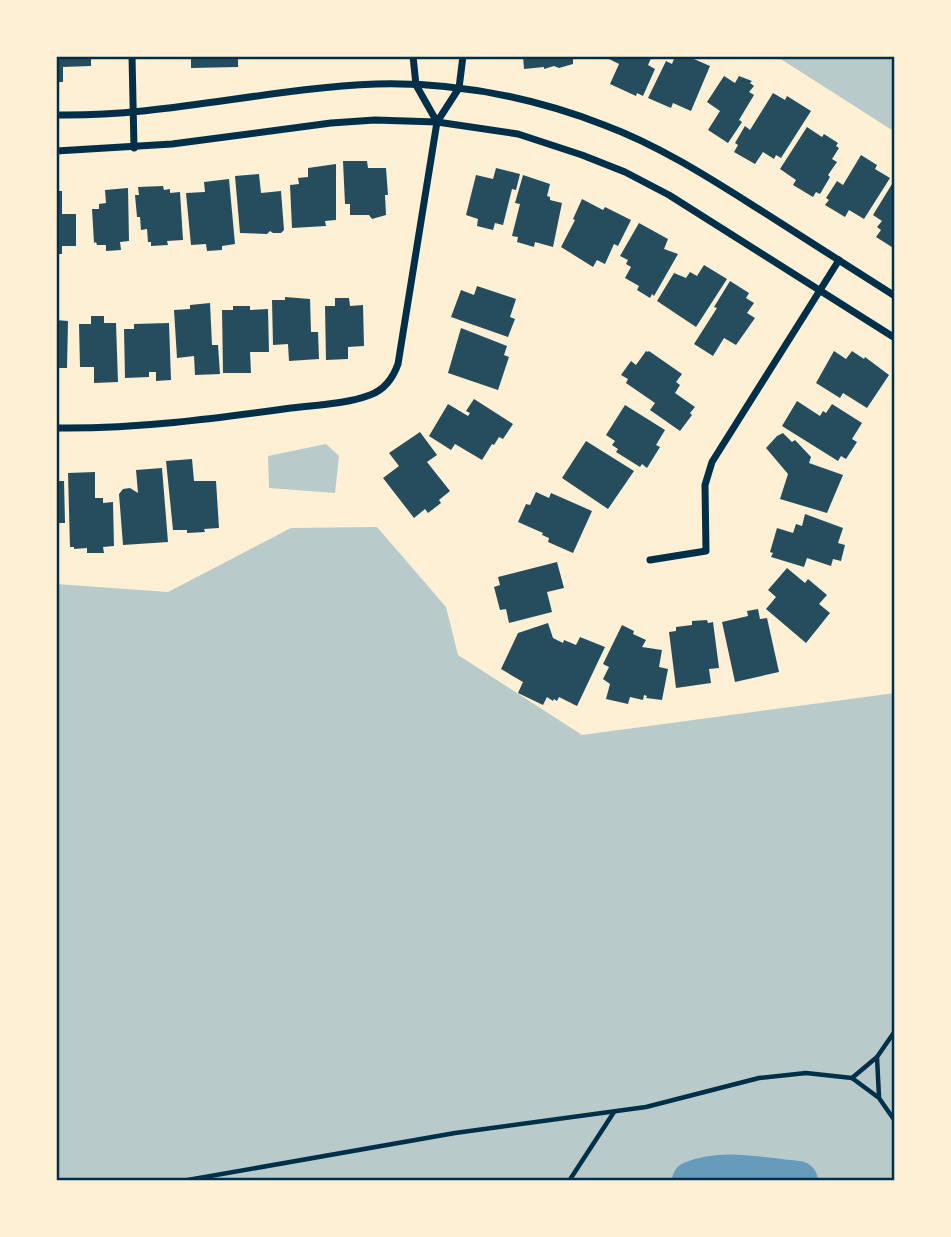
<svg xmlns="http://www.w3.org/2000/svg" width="951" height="1237" font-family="Karla,sans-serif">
  <rect width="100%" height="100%" fill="#fdf0d5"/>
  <g fill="#b9caca">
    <polygon points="776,56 895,56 895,132"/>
    <polygon points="326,444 339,456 335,493 269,488 268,456"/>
    <polygon points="377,527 446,607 458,655 582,735 895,693 895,1181 56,1181 56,584 168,592 291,528"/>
  </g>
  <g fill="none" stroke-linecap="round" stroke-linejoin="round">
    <path stroke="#669bbc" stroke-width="40" d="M 692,1181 C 725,1168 763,1178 798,1181"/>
  </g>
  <g fill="#264d5e">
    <polygon points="56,56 91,56 91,66 63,67 63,82 56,82"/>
    <polygon points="191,56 238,56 238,67 191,68"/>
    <polygon points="523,56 573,56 573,64 559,68 554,66 544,69 544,67 524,69"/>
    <polygon points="610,56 652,56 648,65 655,69 643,96 637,93 636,96 610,84 619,64 609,59"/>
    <polygon points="675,56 695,56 694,59 710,66 691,111 673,103 671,108 648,98 666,61 672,64"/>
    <polygon points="724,76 735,83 739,76 752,81 750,83 754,86 749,92 754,95 739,120 742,122 728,143 708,130 720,111 707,102"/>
    <polygon points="773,93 785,100 787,96 811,111 781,158 776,155 774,159 763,152 755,164 734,152 738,145 735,143 745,126 750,130"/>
    <polygon points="807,127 822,137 824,134 838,143 836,146 839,148 832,159 837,162 828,175 830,177 820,194 816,192 813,197 793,185 796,180 780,169"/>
    <polygon points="861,155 877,165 875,169 890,178 864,219 849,210 845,217 825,205 829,200 826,198 837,181 843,185"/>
    <polygon points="343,161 367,161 368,168 386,168 388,195 385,195 386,215 372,219 369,215 350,215 350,204 345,204"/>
    <polygon points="336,164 336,220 325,221 326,226 292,228 290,185 299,184 298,178 308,177 308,168"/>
    <polygon points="496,168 520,174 516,190 512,189 503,225 495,223 493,230 477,226 478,219 466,215 476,175 493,179"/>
    <polygon points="259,174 261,193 281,191 284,230 281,233 273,233 270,231 267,234 240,233 235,176"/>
    <polygon points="523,175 550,184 547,196 550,197 550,200 562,203 553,247 535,242 534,247 517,242 518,237 512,236 520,204 515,203"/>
    <polygon points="229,179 235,244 222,246 222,250 207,251 206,244 191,245 186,193 205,192 204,182"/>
    <polygon points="892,184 895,186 895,249 876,237 881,230 877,227 882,221 873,215"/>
    <polygon points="163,186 164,190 170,189 170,193 180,192 183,240 167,241 168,245 151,246 151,242 148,242 147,229 141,230 140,217 137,217 135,195 139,195 138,187"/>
    <polygon points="128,188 129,241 120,242 121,250 106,251 106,245 97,245 96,242 94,243 92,209 99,209 99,204 106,203 105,190"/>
    <polygon points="56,191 62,191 62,214 76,214 76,246 62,246 62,254 56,254"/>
    <polygon points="582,199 603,210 605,207 631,220 618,246 614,244 605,264 597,260 593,267 561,247 575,220 573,219"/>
    <polygon points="639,223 668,239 664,249 678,254 654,296 652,294 650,298 637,290 639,286 625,278 631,267 626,264 628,260 620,256"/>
    <polygon points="704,265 727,279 696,327 657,301 674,273 686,278 690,272 697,276"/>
    <polygon points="730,281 749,293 746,298 754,303 747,313 755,318 736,345 724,338 713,356 694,344 717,308 714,307"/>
    <polygon points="477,286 516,299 510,317 515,319 508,337 451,317 461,290 474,295"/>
    <polygon points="285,297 310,299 311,332 318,332 319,359 289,361 288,344 273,345 272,300 285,300"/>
    <polygon points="335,298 349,298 350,306 363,305 364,346 348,347 348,359 326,360 325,306 335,306"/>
    <polygon points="210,303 212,345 218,345 220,374 195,375 194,356 177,358 174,310 190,309 190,305"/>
    <polygon points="233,306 250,306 250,310 268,309 269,352 250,352 251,373 223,373 222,310 233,310"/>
    <polygon points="91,316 104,316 104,323 116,323 118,382 94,383 94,367 80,367 79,324 91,324"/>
    <polygon points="56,320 68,321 67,368 56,368"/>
    <polygon points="169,323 171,380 156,381 156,372 149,372 149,377 125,378 124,329 134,329 134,324"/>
    <polygon points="461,328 507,346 504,355 509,357 498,390 448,373"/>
    <polygon points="646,351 648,352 649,351 682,374 676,382 680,385 675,393 695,407 690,413 692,415 680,431 650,410 655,403 626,383 628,379 621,375 631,361 636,365"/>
    <polygon points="834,351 846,359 852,351 864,359 865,357 889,375 867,408 843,393 840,398 816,383"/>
    <polygon points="474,399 513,424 503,439 499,437 494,445 492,444 482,460 455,444 451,450 429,436 448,404 468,416 470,413 466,411"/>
    <polygon points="797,401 820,416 823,411 826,413 832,404 862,423 852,439 857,442 846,459 841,456 838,461 782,426"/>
    <polygon points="625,405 665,430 656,445 660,447 647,468 642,464 640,467 616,452 618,449 612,445 615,441 606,435"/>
    <polygon points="420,432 437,455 427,462 450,491 439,500 441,503 428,513 425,509 414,518 383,478 399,466 389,453"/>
    <polygon points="783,433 792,442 795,440 811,457 809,463 843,475 827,513 780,499 788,474 766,448 777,436"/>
    <polygon points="586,441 634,471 608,509 562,478"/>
    <polygon points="192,459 194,481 216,481 219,528 204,529 205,532 187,533 187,530 173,530 166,461"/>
    <polygon points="162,468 168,542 123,545 119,494 123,489 130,488 138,493 136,470"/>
    <polygon points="95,472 95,498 103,498 103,503 113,502 114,546 103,547 104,553 87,553 87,548 74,549 74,547 70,547 68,473"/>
    <polygon points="56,481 64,481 65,523 56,523"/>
    <polygon points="536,492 549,498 551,493 592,511 573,553 548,542 549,538 542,535 543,533 518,522 526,504 530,505"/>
    <polygon points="805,514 843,528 838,543 845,545 841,561 833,559 831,566 807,558 804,567 771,557 773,553 770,552 777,528 793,533 796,524 802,526"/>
    <polygon points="557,562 564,588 547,592 552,612 509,623 506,609 500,610 494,587 500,585 498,577"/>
    <polygon points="787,568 805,583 808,579 827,595 819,604 830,613 806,643 766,609 776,597 768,590"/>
    <polygon points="758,609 760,619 767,618 779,672 735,682 722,622 748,616 747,611"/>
    <polygon points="707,620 708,623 713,622 719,668 709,669 711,683 676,688 669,632 676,631 676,627 692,625 692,621"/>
    <polygon points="548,623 553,638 563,643 564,640 576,645 580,637 605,647 577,706 559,697 557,701 554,699 553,701 547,697 543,705 518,693 523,682 501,669 518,633"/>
    <polygon points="622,625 634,631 633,634 646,640 642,647 662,650 659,667 668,669 662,700 646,698 647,696 644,695 643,700 630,697 628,704 606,699 610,684 603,679 609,667 603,664"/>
  </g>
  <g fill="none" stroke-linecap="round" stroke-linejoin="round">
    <g stroke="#003049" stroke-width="4.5">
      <polyline points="877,1057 879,1097"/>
      <polyline points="852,1078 877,1057 895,1031"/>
      <polyline points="182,1181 455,1133 646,1107 759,1078 806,1073 852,1078 879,1098 895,1121"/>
      <polyline points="569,1181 614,1112"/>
    </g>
    <g stroke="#003049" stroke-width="7">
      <polyline points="132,56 134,148"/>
      <polyline points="413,56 416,85 437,122"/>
      <path d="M 56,115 C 164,117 269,88 376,84 C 453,82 532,97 604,125 C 658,145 708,177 757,208 C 803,237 849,267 895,296"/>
      <polyline points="56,151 172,144 331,123 375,120 437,122 518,134 582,155 625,172 669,195 895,338"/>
      <path d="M 56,428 C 135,429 213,419 291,408 C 317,405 346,404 370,395 C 384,390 393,378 398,364 L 437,122 L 459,88 L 463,56"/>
      <polyline points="650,560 706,551 705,485 712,462 839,260"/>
    </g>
  </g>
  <rect width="951" height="1237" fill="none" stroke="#fdf0d5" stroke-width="116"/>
  <rect x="58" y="58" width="835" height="1121" fill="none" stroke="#003049" stroke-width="2.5"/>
</svg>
